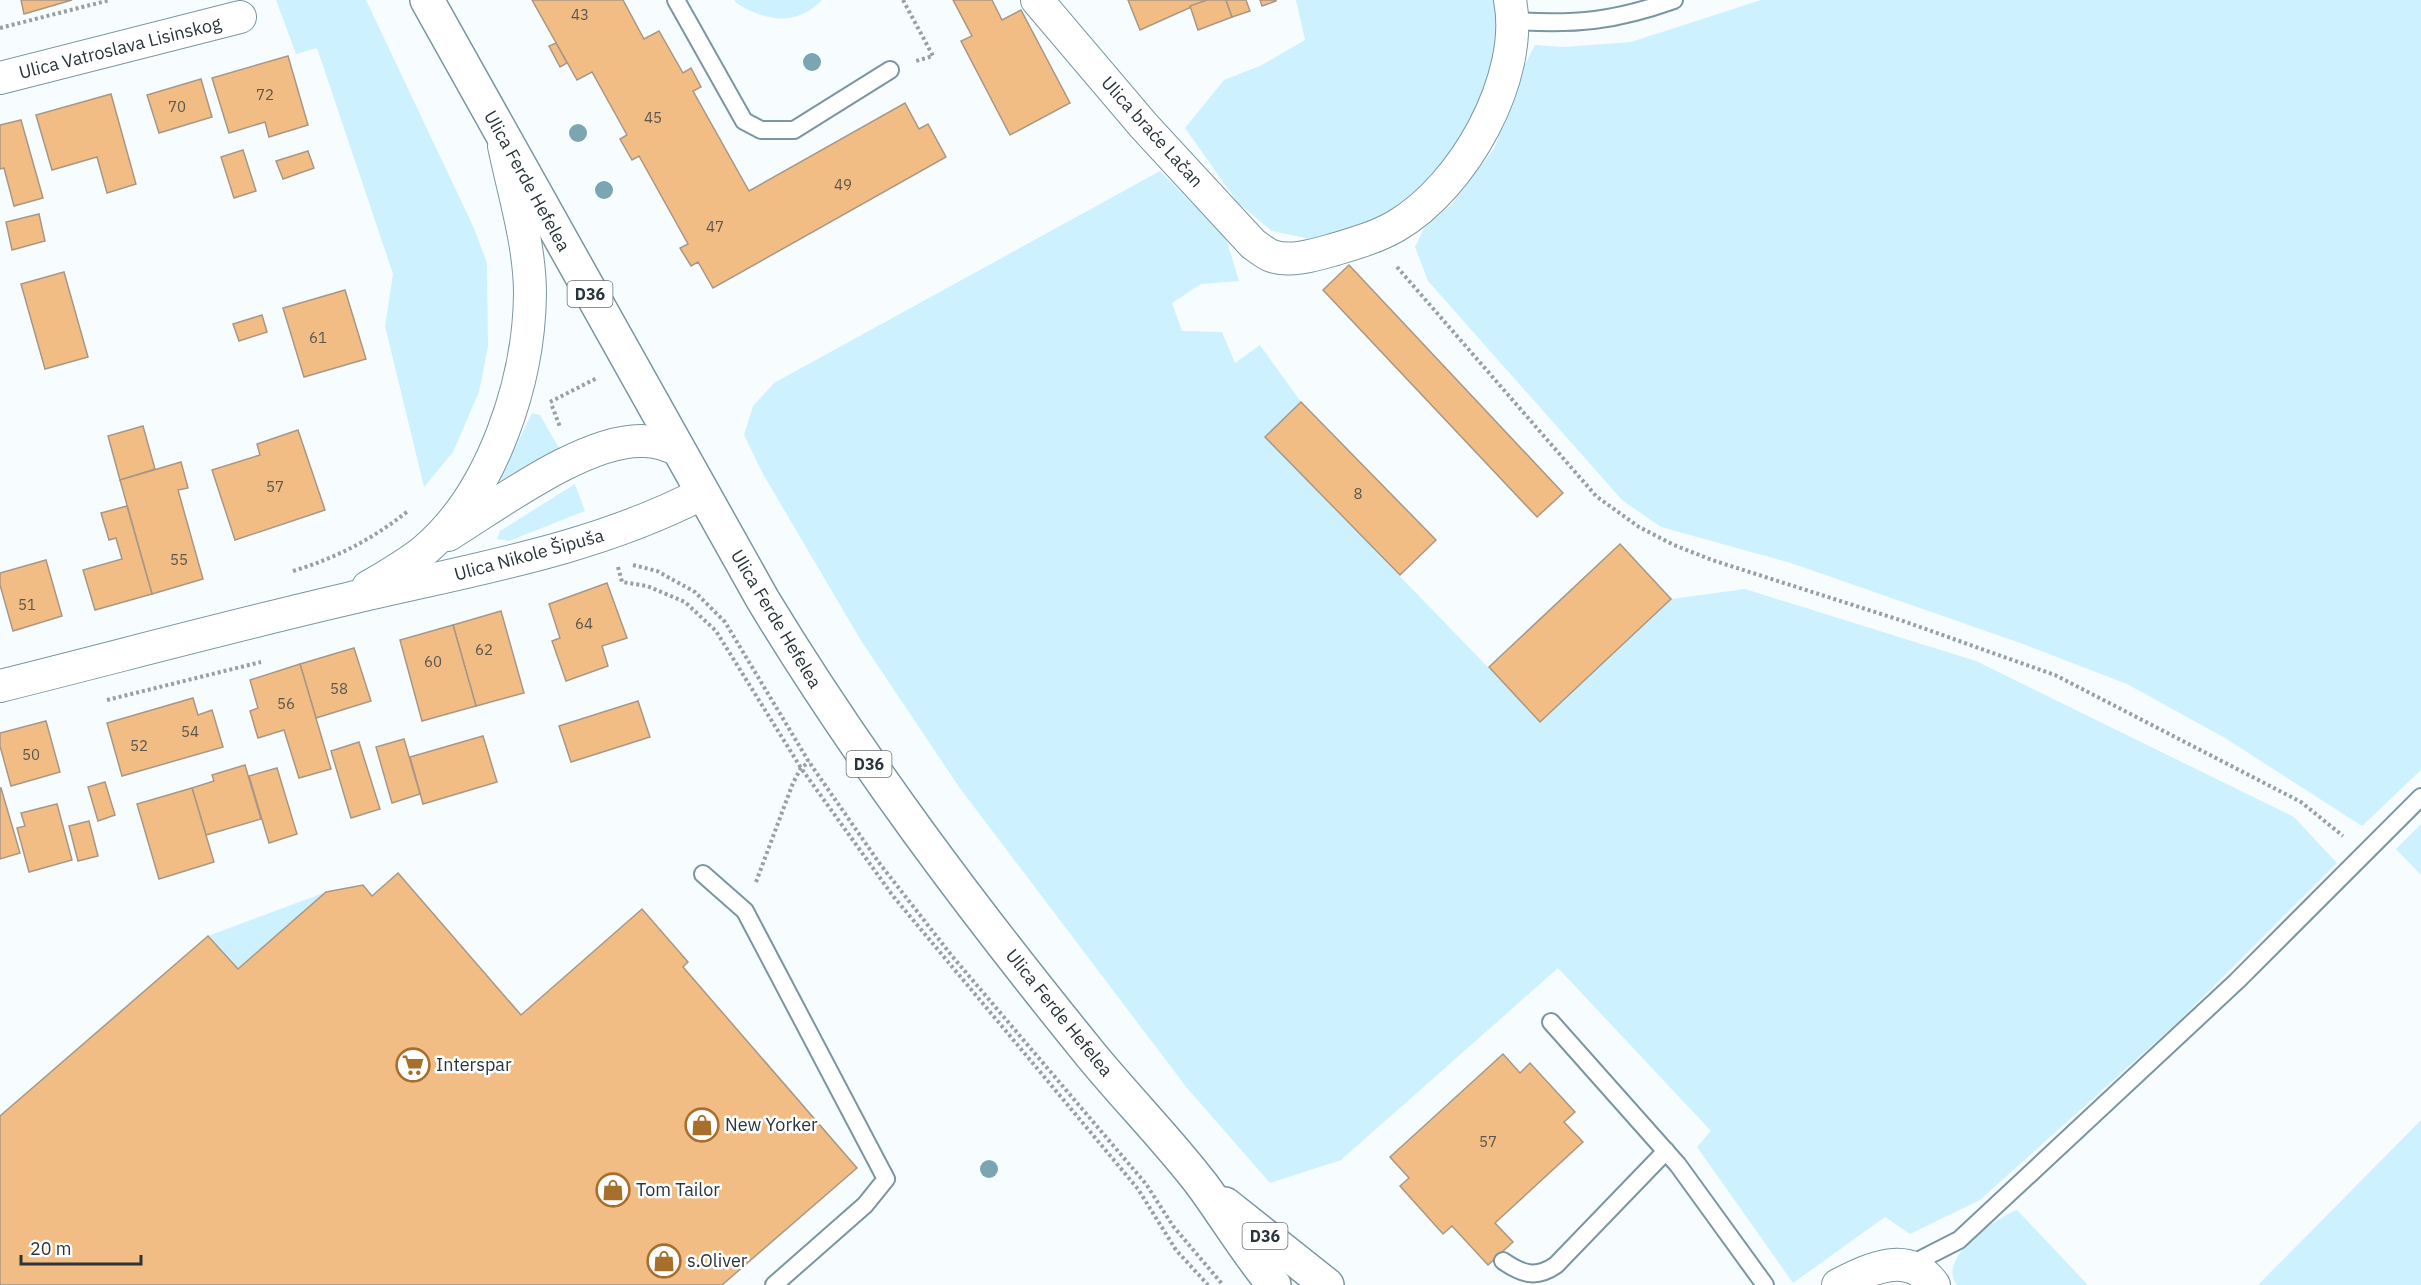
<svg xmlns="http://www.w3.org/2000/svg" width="2421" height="1285" font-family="'IBM Plex Sans',sans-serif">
  <rect width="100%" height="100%" fill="#f7fdff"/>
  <g fill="#cdf1fe">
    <polygon points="276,0 366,0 473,226 487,263 488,347 479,392 453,452 424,487 385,326 393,274 317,48 296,54"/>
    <path d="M 734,0 L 822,0 C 801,22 775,23 749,10 C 743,7 738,5 734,0 Z"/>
    <polygon points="1296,0 1496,0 1499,39 1488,80 1462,137 1417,195 1375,222 1310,239 1272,231 1238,203 1185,128 1224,80 1262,65 1305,40"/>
    <polygon points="1761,0 2421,0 2421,770 2362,826 2225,738 2127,684 2023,644 1791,563 1661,527 1622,500 1428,281 1415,247 1424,228 1451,205 1495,147 1522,70 1535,45 1563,47 1631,42"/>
    <polygon points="1160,171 1226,238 1239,281 1201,284 1172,303 1182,331 1222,332 1235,363 1260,345 1301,402 1265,437 1540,721 1671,599 1745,589 1976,661 2294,817 2337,863 2179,1021 1980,1200 1910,1234 1885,1217 1793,1283 1697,1147 1711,1131 1558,968 1341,1160 1270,1183 1187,1088 959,787 860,639 763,474 744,435 753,406 774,383"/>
    <polygon points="532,413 540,415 559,448 499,481"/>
    <polygon points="575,484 585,511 509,541 497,539 500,531"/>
    <polygon points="2421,824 2421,875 2396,849"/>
    <polygon points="326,892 238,969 208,936"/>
    <polygon points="2421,1120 2421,1285 2258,1285"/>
    <path d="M 2017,1210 L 2088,1285 L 1957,1285 C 1935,1259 1996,1218 2017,1210 Z"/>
  </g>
  <g fill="#f2bd85" stroke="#a99785" stroke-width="1.5">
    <polygon points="21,0 72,0 24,14"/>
    <polygon points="532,0 623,0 644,39 659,31 683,73 691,68 701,87 693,91 749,191 905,103 919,129 928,124 946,157 713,288 698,262 691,266 680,248 688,244 639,156 632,160 620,139 627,135 592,72 577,80"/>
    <polygon points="953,0 992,0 1002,20 1021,10 1070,103 1010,135 961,41 972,36"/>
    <polygon points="1128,0 1207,0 1140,30"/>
    <polygon points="1207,0 1226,0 1232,17 1198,30 1190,6"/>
    <polygon points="1226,0 1246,0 1250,11 1232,17"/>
    <polygon points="1260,0 1276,0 1276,1 1262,6"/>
    <polygon points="556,43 567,63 560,67 549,46"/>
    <polygon points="288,56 308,125 269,137 265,122 229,133 212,78"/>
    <polygon points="201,79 212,117 159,133 147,95"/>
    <polygon points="111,94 136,184 107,193 97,157 52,170 36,115"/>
    <polygon points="21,120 43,198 14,206 4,168 0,169 0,125"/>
    <polygon points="243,150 256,191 234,198 221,157"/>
    <polygon points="308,151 314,168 283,179 276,161"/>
    <polygon points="39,214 45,241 12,250 6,222"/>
    <polygon points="1349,265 1563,493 1537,517 1323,290"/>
    <polygon points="64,272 88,357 45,369 21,284"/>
    <polygon points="345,290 366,359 304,377 283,308"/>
    <polygon points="262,315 267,332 239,341 233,324"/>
    <polygon points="1301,402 1436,540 1400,575 1265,437"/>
    <polygon points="143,426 155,469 120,480 108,436"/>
    <polygon points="298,430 325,510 235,540 212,470 260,455 257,444"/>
    <polygon points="181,462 188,488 178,490 203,579 152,594 120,480"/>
    <polygon points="127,506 152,594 95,610 83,570 122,559 116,538 109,540 101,513"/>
    <polygon points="1620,544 1671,599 1540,722 1489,667"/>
    <polygon points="46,560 62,616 13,631 0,585 0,573"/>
    <polygon points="607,583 627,638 602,646 608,666 566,681 552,641 560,638 549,604"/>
    <polygon points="501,611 524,693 476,706 453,625"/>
    <polygon points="453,625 476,706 422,721 400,640"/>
    <polygon points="354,648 371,701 316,718 300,664"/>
    <polygon points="300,664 331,769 299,778 284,730 258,738 250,711 258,708 250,680"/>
    <polygon points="193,698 198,715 212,710 223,747 122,776 107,723"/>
    <polygon points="638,701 650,737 571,762 559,726"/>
    <polygon points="46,721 60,772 11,786 0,746 0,733"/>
    <polygon points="483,736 497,782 423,804 410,757"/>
    <polygon points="404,739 420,794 392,803 376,747"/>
    <polygon points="359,742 380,809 351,818 331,751"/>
    <polygon points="245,765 261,819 206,835 192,788 214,781 212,775"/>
    <polygon points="277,768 297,834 269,843 249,776"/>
    <polygon points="105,782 115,815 98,821 88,787"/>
    <polygon points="1,788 20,853 0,859 0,788"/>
    <polygon points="192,788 214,862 159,879 137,804"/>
    <polygon points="57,804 72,860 29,872 17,828 25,826 21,813"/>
    <polygon points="89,821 98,856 78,861 69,826"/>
    <polygon points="398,873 521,1015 642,909 688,962 683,967 857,1168 722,1285 0,1285 0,1116 208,936 238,969 326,892 363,885 372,896"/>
    <polygon points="1503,1054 1520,1073 1530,1063 1575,1112 1564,1122 1583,1142 1495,1223 1513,1242 1488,1265 1452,1226 1443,1234 1400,1186 1409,1178 1390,1157"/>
  </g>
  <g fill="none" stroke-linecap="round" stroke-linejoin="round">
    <defs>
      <g id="service">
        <polyline points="676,0 744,121 761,130 794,130 890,70"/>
        <path d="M 1514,21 C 1576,25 1615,21 1674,0"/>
        <polyline points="703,874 745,911 886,1179 865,1205 774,1285"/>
        <polyline points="1551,1022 1678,1165 1765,1285"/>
        <path d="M 1503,1261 C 1522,1274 1536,1279 1556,1265 L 1666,1151"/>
        <polyline points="1908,1266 1959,1240 2237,981 2421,797"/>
      </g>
      <g id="minor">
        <path d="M 1037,0 L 1144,126 L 1253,244 C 1259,248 1266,254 1272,256 C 1291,263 1318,254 1336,249 C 1356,243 1377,237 1396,226 C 1463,187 1525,78 1510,0"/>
        <polyline points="0,78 240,17"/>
        <path d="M 448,535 C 497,505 586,438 644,441 C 657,441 667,445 679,450"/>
        <path d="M 368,587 C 387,576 408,564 425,550 C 493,492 529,381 530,294 C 530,245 514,194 504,146"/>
        <path d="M 0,686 C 116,657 231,626 347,599 C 468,570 592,551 703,493"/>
        <path d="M 1838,1285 C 1870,1269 1908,1249 1934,1285"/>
      </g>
      <g id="primary">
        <path d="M 427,0 L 763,600 C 860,760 973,910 1091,1055 C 1127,1099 1168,1140 1203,1186 C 1227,1219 1247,1253 1274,1285"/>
        <polyline points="1225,1204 1327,1285"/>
      </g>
    </defs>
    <use href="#service" stroke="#7b96a0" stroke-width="20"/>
    <use href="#minor" stroke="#7b96a0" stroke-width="34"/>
    <use href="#primary" stroke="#7b96a0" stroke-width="36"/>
    <g stroke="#97a0a3" stroke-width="4" stroke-dasharray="3 3" stroke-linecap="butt">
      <polyline points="903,0 933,56 916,61"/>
      <polyline points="0,28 110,0"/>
      <polyline points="1397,267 1596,496 1639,527 1674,545 1712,560 1900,620 2055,675 2301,802 2343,836"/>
      <polyline points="550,402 597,378"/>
      <polyline points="552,406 560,427"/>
      <polyline points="633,565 657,571 695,592 725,622 809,762 880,864 952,956 1146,1184 1173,1226 1223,1285"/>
      <polyline points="618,567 622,582 647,586 685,602 716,631 801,768 893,896 1138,1189 1176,1250 1208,1285"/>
      <path d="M 293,571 C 336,558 373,539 408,511"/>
      <polyline points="107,700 261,662"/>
      <polyline points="756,882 793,783 801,768 809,762"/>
    </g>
    <use href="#service" stroke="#fff" stroke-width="16"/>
    <use href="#minor" stroke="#fff" stroke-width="32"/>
    <use href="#primary" stroke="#fff" stroke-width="33"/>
  </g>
  <g fill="#7ba5b1">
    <circle cx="812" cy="62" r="9"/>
    <circle cx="578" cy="133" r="9"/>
    <circle cx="604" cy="190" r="9"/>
    <circle cx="989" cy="1169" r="9"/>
  </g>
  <defs>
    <symbol id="supermarket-ring" viewBox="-11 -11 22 22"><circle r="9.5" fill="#fff" stroke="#a76f2c" stroke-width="1.5"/><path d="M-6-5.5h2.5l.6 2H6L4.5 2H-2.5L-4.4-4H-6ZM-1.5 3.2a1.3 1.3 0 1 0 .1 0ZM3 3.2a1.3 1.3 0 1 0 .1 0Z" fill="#a76f2c"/></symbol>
    <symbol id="shop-ring" viewBox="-11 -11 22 22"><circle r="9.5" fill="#fff" stroke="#a76f2c" stroke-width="1.5"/><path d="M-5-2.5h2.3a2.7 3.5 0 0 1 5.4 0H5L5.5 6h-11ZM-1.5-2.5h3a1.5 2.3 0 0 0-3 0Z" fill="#a76f2c"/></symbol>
  </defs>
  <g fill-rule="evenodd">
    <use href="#supermarket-ring" x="394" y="1046" width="38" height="38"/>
    <use href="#shop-ring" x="683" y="1106" width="38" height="38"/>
    <use href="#shop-ring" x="594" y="1171" width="38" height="38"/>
    <use href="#shop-ring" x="645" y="1242" width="38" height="38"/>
  </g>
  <g text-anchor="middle" stroke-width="5" stroke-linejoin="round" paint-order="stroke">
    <g font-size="15" fill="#5c574c">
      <text x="580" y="20">43</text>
      <text x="265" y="100">72</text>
      <text x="177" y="112">70</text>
      <text x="653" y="123">45</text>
      <text x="843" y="190">49</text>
      <text x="715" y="232">47</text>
      <text x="318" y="343">61</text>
      <text x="275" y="492">57</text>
      <text x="1358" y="499">8</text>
      <text x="179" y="565">55</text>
      <text x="27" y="610">51</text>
      <text x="584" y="629">64</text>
      <text x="484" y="655">62</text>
      <text x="433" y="667">60</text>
      <text x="339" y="694">58</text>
      <text x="286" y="709">56</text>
      <text x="190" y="737">54</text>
      <text x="139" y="751">52</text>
      <text x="31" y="760">50</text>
      <text x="1488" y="1147">57</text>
    </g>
    <g fill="#fff" stroke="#6a7274" stroke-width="1.5">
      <rect x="567.5" y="281" width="45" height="26" rx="4.5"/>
      <rect x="846.5" y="751" width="45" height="26" rx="4.5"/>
      <rect x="1242.5" y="1223" width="45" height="26" rx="4.5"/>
    </g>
    <g font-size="16" font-weight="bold" fill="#2a3539">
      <text x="590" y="300">D36</text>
      <text x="869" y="770">D36</text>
      <text x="1265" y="1242">D36</text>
    </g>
    <g font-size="18" fill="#2a3539" stroke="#fff">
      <text transform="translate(120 48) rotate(-14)" y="6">Ulica Vatroslava Lisinskog</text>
      <text transform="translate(1152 132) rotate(48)" y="6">Ulica braće Lačan</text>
      <text transform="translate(527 181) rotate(61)" y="6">Ulica Ferde Hefelea</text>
      <text transform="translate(529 555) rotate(-15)" y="6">Ulica Nikole Šipuša</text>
      <text transform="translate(776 619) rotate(59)" y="6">Ulica Ferde Hefelea</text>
      <text transform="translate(1059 1013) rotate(51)" y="6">Ulica Ferde Hefelea</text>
    </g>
    <g font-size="18" fill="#2a3539" stroke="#fff" text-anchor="start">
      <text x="436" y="1071">Interspar</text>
      <text x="725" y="1131">New Yorker</text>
      <text x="636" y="1196">Tom Tailor</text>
      <text x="687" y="1267">s.Oliver</text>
    </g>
  </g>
  <path d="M21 1255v9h120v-9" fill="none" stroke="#2a3539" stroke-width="3"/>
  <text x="30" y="1255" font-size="18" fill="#2a3539" stroke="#ffffff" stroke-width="4.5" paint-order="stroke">20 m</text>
</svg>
